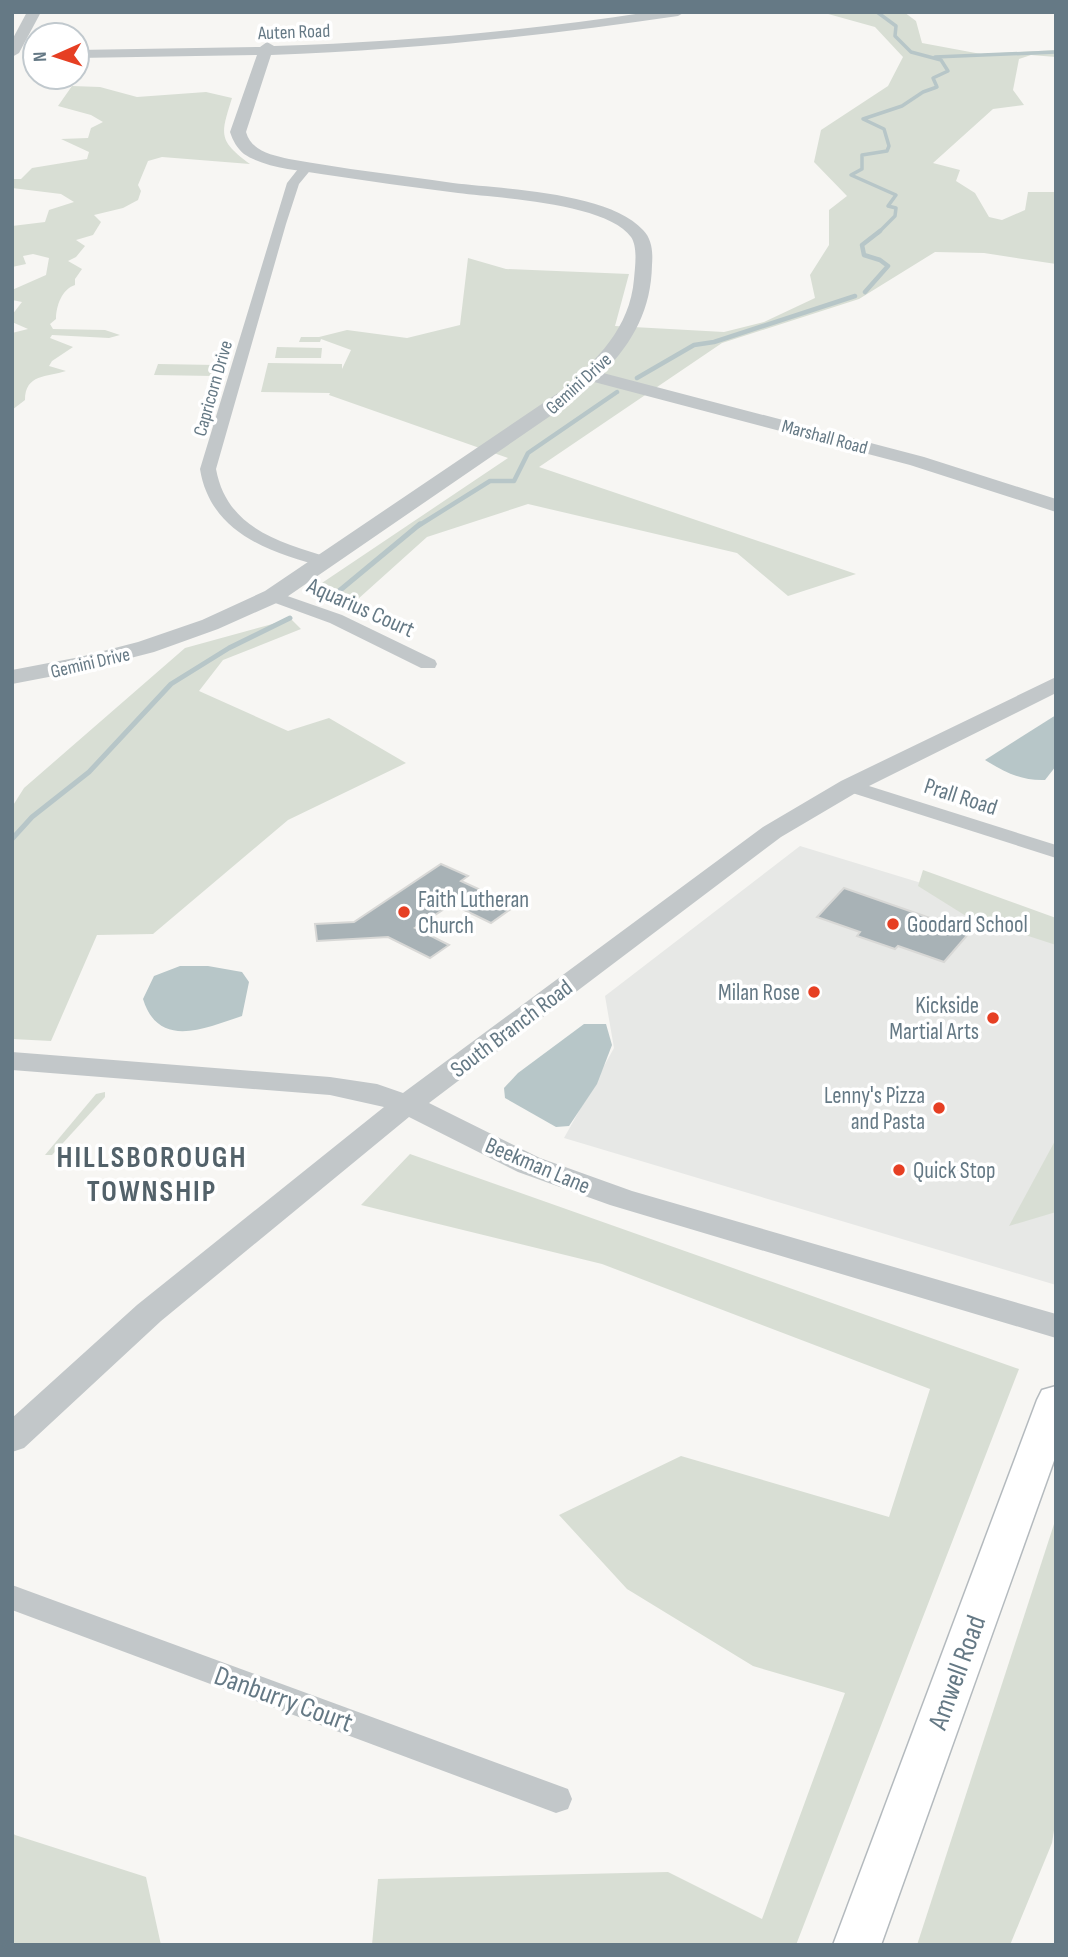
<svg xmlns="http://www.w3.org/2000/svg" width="1068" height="1957" font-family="'Sofia Sans Condensed',sans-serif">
  <rect width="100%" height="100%" fill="#f7f6f3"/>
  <polygon fill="#e7e8e6" points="800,846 1056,924 1056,1285 564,1138 614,1048 605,996"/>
  <g fill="#d8ded4">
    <polygon points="821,12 904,12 916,21 922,43 981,54 1056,50 1056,57 1031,55 1019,59 1013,90 1024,105 993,109 933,163 960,170 956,181 975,193 989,217 1002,220 1025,210 1028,192 1056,192 1056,264 984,253 935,252 859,299 722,343 539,467 856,574 788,596 737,553 528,504 427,537 348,608 307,593 508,458 329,395 330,393 261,392 268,363 342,364 342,369 351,350 321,339 320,342 299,342 301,337 319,337 347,330 407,338 460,325 468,258 506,269 629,274 615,326 724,332 764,322 815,298 810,275 829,245 829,210 847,196 814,162 821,130 888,86 903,57 875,27"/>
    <path d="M 72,86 L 100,87 L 137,97 L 206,92 L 232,98 C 221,134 217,140 250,164 L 162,157 L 148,161 L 138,185 L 141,191 L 138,200 L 123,208 L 94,215 L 101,222 L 93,235 L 76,240 L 85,246 L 76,257 L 68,261 L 82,269 L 75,279 L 75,285 C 62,289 56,306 56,319 L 50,324 L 53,329 L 105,330 L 120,335 L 109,338 L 52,335 L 50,338 L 73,347 L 52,361 L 49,366 L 66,371 C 47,377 25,374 25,400 L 12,410 L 12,333 L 28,329 L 12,322 L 12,315 L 22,302 L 12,300 L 12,290 L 46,275 L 49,258 L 33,254 L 23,256 L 26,264 L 12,267 L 12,226 L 45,222 L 49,210 L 74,202 L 61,194 L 12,188 L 12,179 L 21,179 L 32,168 L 87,159 L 89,152 L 61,139 L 88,138 L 91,128 L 103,122 L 91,115 L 58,106 Z"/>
    <polygon points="277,347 322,348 321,358 275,358"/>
    <polygon points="158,364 216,365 213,376 154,375"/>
    <polygon points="291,619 301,629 223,660 199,691 288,731 329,718 406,763 288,820 153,934 97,935 51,1041 12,1039 12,807 24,788 185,648"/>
    <polygon points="923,870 1056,918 1056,945 966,916 918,886"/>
    <polygon points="105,1092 105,1097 52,1155 45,1155 96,1094"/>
    <polygon points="1056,1139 1056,1212 1009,1226"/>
    <polygon points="410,1154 1019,1369 796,1945 372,1945 378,1879 668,1872 762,1919 845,1693 753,1666 627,1589 559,1515 681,1456 889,1517 930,1389 602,1264 361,1205"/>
    <polygon points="1056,1518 1056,1818 1052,1843 1010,1945 917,1945"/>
    <polygon points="12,1832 15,1835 146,1877 161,1945 12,1945"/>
  </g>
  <g fill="#b7c6c8">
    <path d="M 1056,715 L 1056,766 L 1045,780 C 1022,781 1004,772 985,760 Z"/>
    <path d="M 180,966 L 208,966 L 242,972 L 249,982 L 242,1016 C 205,1028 159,1050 143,999 L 154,976 Z"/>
    <polygon points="584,1024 606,1024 612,1045 597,1084 569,1126 556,1127 505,1098 504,1088 518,1073"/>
  </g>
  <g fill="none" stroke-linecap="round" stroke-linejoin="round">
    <g stroke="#b7c6c8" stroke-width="3.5">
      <polyline points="877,12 896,26 895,36 911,52 941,60 948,71 933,78 937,87 923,92 902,106 863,119 884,129 889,146 887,151 862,155 862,169 851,175 896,195 888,206 896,208 895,216 878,233"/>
      <polyline points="935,57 1056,52"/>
    </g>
    <g stroke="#b7c6c8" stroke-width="4.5">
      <polyline points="865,292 888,266 880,260 864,255 862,245 880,231"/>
      <polyline points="637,378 694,345 714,342 855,296"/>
      <polyline points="418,526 490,481 514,481 528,453 617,392"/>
    </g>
    <g stroke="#b7c6c8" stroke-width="5">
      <polyline points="333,596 420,524"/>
      <polyline points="12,839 32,817 89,772 171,684 229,648 290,618"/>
    </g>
  </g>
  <g fill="#a8b2b6" stroke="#d8d8d6" stroke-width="2">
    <polygon points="441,864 468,876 461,881 515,906 491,923 452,904 415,928 449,945 430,958 388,937 317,941 315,924 354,922"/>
    <polygon points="844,888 970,932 944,962 898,946 895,949 857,936 860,932 817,917"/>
  </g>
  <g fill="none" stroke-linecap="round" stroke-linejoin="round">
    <defs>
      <polygon id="secondary" points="1056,1386 1056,1455 881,1945 833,1945 1037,1400 1042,1390"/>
    </defs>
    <use href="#secondary" stroke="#b4babe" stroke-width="3"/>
    <g fill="#c2c7c9" fill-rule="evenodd">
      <path d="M 307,163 L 313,167 L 299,184 L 286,224 L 216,469 C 227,529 280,542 331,558 L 334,562 L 325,567 C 269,553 210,532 200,469 L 287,183 L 302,164 Z"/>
      <polygon points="273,591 342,615 435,660 437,664 435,668 421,668 330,623 267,600 264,596 267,592"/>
      <polygon points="850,780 1056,845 1056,858 843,790 840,786 843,782"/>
      <polygon points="12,1585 568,1789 572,1799 568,1809 556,1813 12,1610"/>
    </g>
    <g fill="#c2c7c9" fill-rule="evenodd">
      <polygon points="27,12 41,12 19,53 12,57 12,40"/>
      <path d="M 649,12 L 685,12 L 678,16 C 543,36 408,50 271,55 L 246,132 C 251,151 272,155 289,159 C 344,169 398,175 453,183 C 502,189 609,192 643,230 C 652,239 653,252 652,265 C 651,309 634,341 603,373 L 924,457 L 1056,499 L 1056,512 L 910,465 L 594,382 L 575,399 L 281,601 L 218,629 L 154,652 L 80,671 L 12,684 L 12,670 L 80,657 L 138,642 L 202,620 L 265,591 L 561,391 C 597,360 630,328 634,279 C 635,267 638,247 631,237 C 607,203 498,198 458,193 C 412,187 367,181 321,174 C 297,170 265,168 244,154 C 237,148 233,141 230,132 L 257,55 L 77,58 L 77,50 L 260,47 L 267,42 L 274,46 C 400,42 525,31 649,12 Z"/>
      <polygon points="1056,677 1056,693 859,791 781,837 429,1103 540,1158 632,1191 1056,1314 1056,1338 610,1205 518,1172 409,1117 161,1321 24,1448 12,1452 12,1418 137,1305 384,1107 330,1095 12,1070 12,1052 330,1077 377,1084 403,1093 763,827 841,781"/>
    </g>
    <use href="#secondary" fill="#fff" fill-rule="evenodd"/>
  </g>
  <g fill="#e63f23" stroke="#fff" stroke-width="2.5">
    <circle cx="404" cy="912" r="7"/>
    <circle cx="893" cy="924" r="7"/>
    <circle cx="814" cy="992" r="7"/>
    <circle cx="993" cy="1018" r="7"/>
    <circle cx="939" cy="1108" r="7"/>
    <circle cx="899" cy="1170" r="7"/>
  </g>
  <g text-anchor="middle" stroke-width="7" stroke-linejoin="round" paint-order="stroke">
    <g font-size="19" fill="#657985" stroke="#fff">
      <text transform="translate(294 31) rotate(-2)" y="7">Auten Road</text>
      <text transform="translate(578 383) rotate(-42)" y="7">Gemini Drive</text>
      <text transform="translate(212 388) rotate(-74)" y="7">Capricorn Drive</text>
      <text transform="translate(825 436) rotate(15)" y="7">Marshall Road</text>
      <text transform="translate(90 662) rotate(-13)" y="7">Gemini Drive</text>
    </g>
    <g font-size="23" fill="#657985" stroke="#fff">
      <text transform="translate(361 607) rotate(24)" y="8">Aquarius Court</text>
      <text transform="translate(961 796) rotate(18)" y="8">Prall Road</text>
      <text transform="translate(511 1028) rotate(-37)" y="8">South Branch Road</text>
      <text transform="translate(538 1165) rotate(23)" y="8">Beekman Lane</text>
    </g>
    <g font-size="23" fill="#657985" stroke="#fff" text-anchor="start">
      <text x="418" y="907">Faith Lutheran<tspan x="418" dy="26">Church</tspan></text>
      <text x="907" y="932">Goodard School</text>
      <text x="800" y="1000" text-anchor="end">Milan Rose</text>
      <text x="979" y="1013" text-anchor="end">Kickside<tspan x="979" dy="26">Martial Arts</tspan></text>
      <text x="925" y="1103" text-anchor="end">Lenny's Pizza<tspan x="925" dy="26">and Pasta</tspan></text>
      <text x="913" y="1178">Quick Stop</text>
    </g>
    <g font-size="28" fill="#657985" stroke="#fff">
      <text transform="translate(956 1672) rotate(-70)" y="10">Amwell Road</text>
      <text transform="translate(284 1698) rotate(20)" y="10">Danburry Court</text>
    </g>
    <g font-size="30" font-weight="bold" letter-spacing="2" fill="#53626a" stroke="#fff">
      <text x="152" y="1167">HILLSBOROUGH<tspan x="152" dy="34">TOWNSHIP</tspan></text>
    </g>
  </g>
  <rect width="1068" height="1957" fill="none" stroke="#657985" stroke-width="28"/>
  <g transform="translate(56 56) rotate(267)"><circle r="33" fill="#ffffff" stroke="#c1c9ce" stroke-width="2"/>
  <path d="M0-5L12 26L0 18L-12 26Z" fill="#e63f23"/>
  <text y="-10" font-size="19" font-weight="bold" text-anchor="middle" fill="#657985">N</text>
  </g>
</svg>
